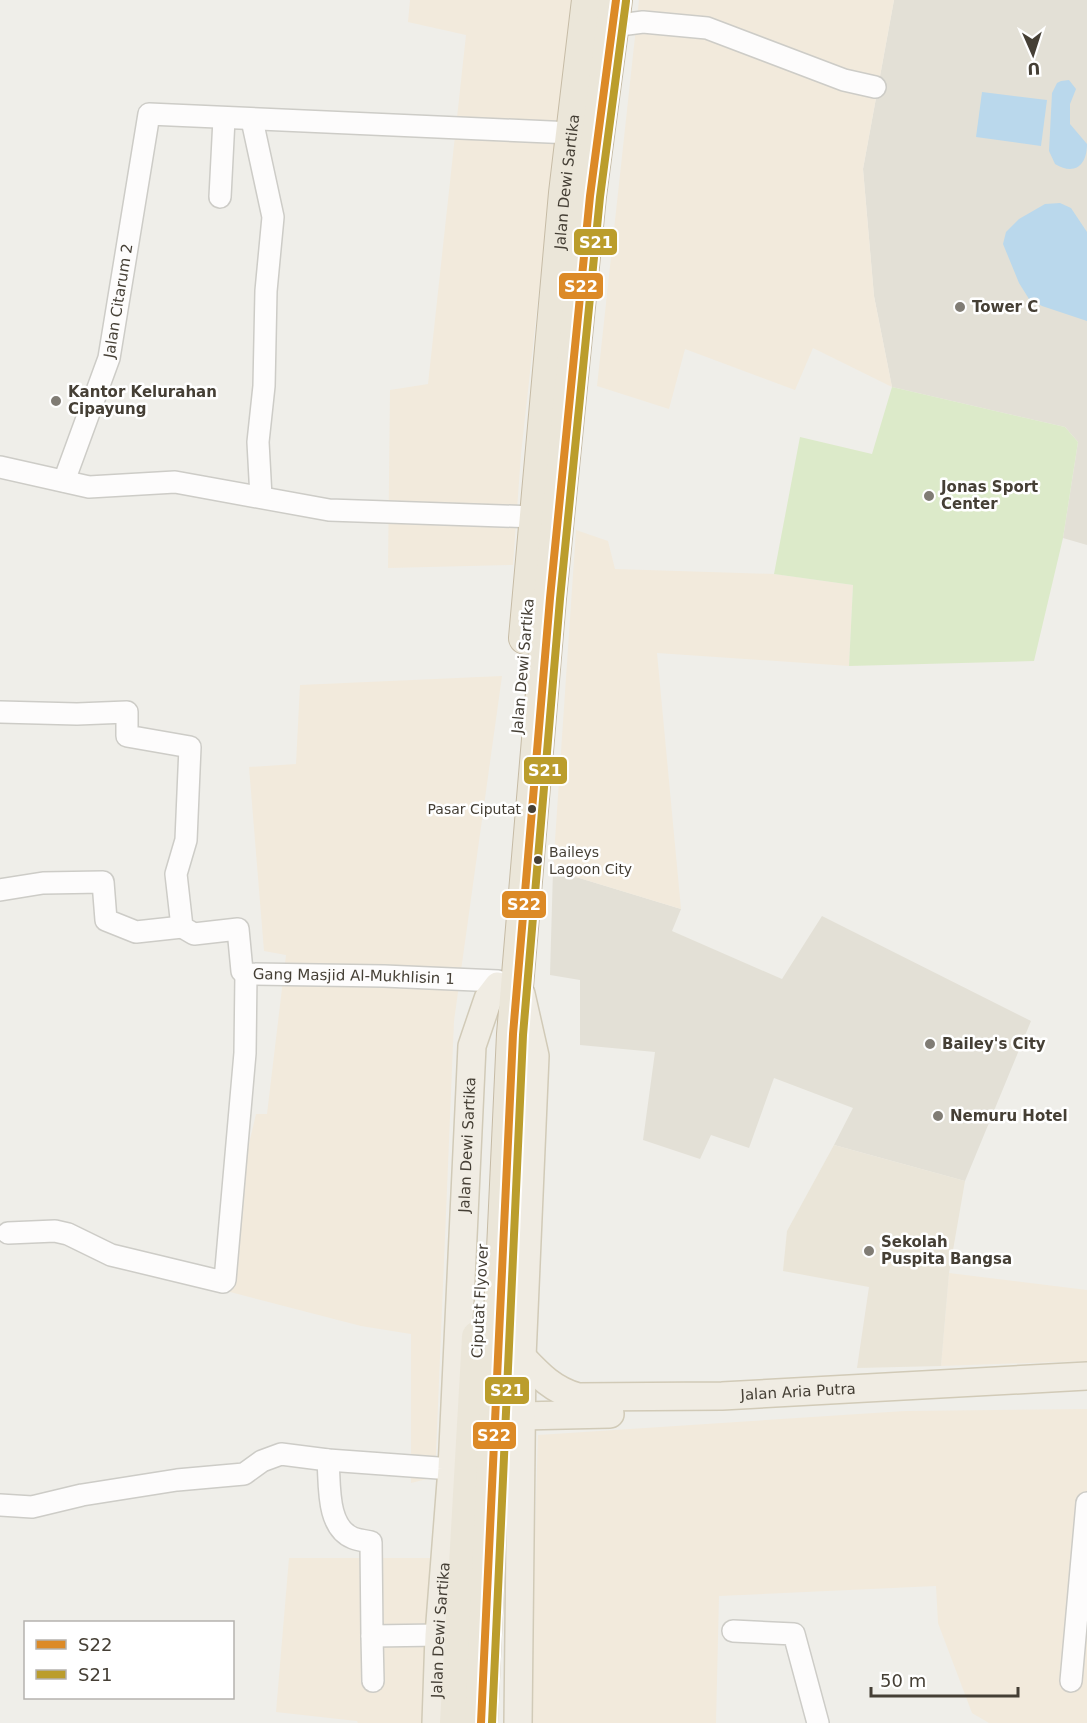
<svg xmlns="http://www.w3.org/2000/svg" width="1087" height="1723" font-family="'DejaVu Sans',sans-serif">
  <rect width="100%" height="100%" fill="#efeee9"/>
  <g fill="#e3e0d6">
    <polygon points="894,0 1087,0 1087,545 1063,538 1078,442 1065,427 892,387 874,296 863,169"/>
    <polygon points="553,870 681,909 672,931 782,979 822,916 1031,1021 965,1181 834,1145 853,1108 774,1078 749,1148 711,1135 700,1159 643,1140 655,1052 580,1045 580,980 550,975"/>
  </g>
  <g fill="#f2eadc">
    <polygon points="410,0 571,0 521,454 513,565 388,568 390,390 428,384 466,35 408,22"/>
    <polygon points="639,0 894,0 863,169 874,296 892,387 813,348 795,390 685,349 669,409 597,386"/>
    <polygon points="576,530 608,541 615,569 774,574 853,585 849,666 657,653 681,909 553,870"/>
    <polygon points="502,676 454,1021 435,1477 411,1483 411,1334 361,1326 215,1288 256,1114 267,1114 286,955 264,951 249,767 296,764 300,685"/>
    <polygon points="949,1273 1087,1290 1087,1361 941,1366"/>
    <polygon points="1087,1409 1087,1723 989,1723 972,1713 938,1623 936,1586 719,1596 716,1723 529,1723 538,1435 905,1411"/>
    <polygon points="289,1558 430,1558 423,1723 358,1723 357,1721 276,1712"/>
  </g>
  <polygon fill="#eae5d8" points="834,1145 965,1181 949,1273 941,1366 857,1368 869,1287 783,1271 787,1231"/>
  <polygon fill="#dceac9" points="892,387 1065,427 1078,442 1063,538 1034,661 849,666 853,585 774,574 800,437 872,454"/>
  <g fill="#bad8ec">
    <path d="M 1069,80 L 1076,89 L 1070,104 L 1070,124 L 1087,144 C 1087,165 1075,176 1055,164 L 1049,151 L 1052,93 L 1057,83 L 1061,81 Z"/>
    <polygon points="982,92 1047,100 1041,146 976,137"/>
    <polygon points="1060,203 1071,208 1087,232 1087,321 1042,306 1029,299 1019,283 1003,244 1006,232 1019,219 1045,204"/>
  </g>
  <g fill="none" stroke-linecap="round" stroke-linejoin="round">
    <defs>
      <g id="minor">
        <polyline points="612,26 643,22 707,28 844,80 875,87"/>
        <polyline points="252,120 273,217 266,291 264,386 258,442 261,497"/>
        <polyline points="220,197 224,119"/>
        <polyline points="0,467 89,487 175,482 329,510 535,517"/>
        <path id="s1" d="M 64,481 L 109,358 L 149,114 L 572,133"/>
        <path id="s2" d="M 0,712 L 77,714 L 127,712 L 127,736 L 190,747 L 186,840 L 176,874 L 182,927 L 194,934 L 238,929 L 242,971 L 246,974 L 384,976 L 498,981"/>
        <polyline points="0,890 43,883 103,882 106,920 136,932 182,927"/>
        <polyline points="8,1233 55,1231 68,1234 111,1255 223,1282 225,1280 245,1053 246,974"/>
        <path d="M 328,1460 C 330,1484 326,1527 353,1538 C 358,1540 366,1541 371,1542 L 372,1636 L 439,1635"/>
        <polyline points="0,1505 32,1507 82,1495 177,1480 244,1474 262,1461 281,1454 328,1460 452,1469"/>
        <polyline points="733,1631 794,1634 818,1723"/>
        <polyline points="372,1636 373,1681"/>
        <polyline points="1071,1681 1087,1503"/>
      </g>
      <g id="major">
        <path id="s3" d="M 522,1357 C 539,1375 553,1390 578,1397 L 722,1396 L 1087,1376"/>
        <polyline points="521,1416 610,1414"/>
        <path id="s4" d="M 436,1723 L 439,1635 L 452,1469 L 472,1046 L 488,999 L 498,986"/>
        <polyline points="518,1723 522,1357 535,1056 521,994"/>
      </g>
      <g id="highway">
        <path id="s5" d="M 525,638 L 565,193 L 588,0"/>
        <polyline points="456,1723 478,1337"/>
        <polyline points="481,1723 513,1034 550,598 590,196 616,0"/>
      </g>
    </defs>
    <use href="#minor" stroke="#cdccc7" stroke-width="24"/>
    <use href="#major" stroke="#d1cab7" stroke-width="30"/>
    <use href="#highway" stroke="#c6bba5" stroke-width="34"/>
    <use href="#minor" stroke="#fdfcfc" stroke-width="21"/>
    <use href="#major" stroke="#f0ece3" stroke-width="27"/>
    <use href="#highway" stroke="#ebe6d9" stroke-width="32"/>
    <defs>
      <polyline id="bus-1" points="481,1723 513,1034 550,598 590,196 616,0"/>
      <polyline id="bus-2" points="492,1723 523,1035 560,599 600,197 626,1"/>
    </defs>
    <use href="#bus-1" stroke="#fff" stroke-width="12"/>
    <use href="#bus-2" stroke="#fff" stroke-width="12"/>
    <use href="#bus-1" stroke="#dc8a27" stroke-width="8"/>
    <use href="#bus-2" stroke="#bb9d2c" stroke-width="8"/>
  </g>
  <g fill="#807c74" stroke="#fff" stroke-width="2">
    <circle cx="960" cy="307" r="6"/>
    <circle cx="56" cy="401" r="6"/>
    <circle cx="929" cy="496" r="6"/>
    <circle cx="930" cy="1044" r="6"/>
    <circle cx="938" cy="1116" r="6"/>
    <circle cx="869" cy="1251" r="6"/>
  </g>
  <g fill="#453f35" stroke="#fff" stroke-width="2">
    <circle cx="532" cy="809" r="5"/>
    <circle cx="538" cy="860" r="5"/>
  </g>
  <g text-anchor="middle" stroke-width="5" stroke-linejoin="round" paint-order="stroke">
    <g font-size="14" fill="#453f35" stroke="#fff" text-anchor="end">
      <text x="521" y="814">Pasar Ciputat</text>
      <text x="549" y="857" text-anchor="start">Baileys<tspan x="549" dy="17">Lagoon City</tspan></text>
    </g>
    <g font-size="15" fill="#453f35" stroke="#fff">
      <text dy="5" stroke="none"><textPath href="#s5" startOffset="458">Jalan Dewi Sartika</textPath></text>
      <text dy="5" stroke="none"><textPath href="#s1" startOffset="189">Jalan Citarum 2</textPath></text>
      <text transform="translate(523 666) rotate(-85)" y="5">Jalan Dewi Sartika</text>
      <text dy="5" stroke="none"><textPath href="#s2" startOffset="610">Gang Masjid Al-Mukhlisin 1</textPath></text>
      <text dy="5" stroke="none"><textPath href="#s4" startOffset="579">Jalan Dewi Sartika</textPath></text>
      <text transform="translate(480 1301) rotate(-87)" y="5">Ciputat Flyover</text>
      <text dy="5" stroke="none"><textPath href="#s3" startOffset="290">Jalan Aria Putra</textPath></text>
      <text dy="5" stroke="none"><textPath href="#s4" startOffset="93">Jalan Dewi Sartika</textPath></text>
    </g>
    <g font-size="15" font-weight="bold" fill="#453f35" stroke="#fff" text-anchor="start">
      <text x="972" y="312">Tower C</text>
      <text x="68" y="397">Kantor Kelurahan<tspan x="68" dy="17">Cipayung</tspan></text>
      <text x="941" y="492">Jonas Sport<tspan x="941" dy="17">Center</tspan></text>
      <text x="942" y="1049">Bailey's City</text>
      <text x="950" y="1121">Nemuru Hotel</text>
      <text x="881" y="1247">Sekolah<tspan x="881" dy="17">Puspita Bangsa</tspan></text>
    </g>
  </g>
  <g stroke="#fff" stroke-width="2">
    <rect x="573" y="228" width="45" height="28" rx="6" fill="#bb9d2c"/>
    <rect x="558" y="272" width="46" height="28" rx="6" fill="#dc8a27"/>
    <rect x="523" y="756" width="45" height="29" rx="6" fill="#bb9d2c"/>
    <rect x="501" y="890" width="46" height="29" rx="6" fill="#dc8a27"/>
    <rect x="484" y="1376" width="46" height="29" rx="6" fill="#bb9d2c"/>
    <rect x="472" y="1421" width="45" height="29" rx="6" fill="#dc8a27"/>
  </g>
  <g font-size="16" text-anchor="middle" font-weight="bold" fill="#fff">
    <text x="596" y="248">S21</text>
    <text x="581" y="292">S22</text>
    <text x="545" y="776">S21</text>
    <text x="524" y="910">S22</text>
    <text x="507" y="1396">S21</text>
    <text x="494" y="1441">S22</text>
  </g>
  <rect x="24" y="1621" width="210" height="78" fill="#ffffff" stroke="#b5b2ae" stroke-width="1.5"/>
  <rect x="36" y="1640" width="30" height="9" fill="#dc8a27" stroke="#b5b2ae" stroke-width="1.5"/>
  <text x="78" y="1651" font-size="18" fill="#453f35">S22</text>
  <rect x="36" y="1670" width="30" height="9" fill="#bb9d2c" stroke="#b5b2ae" stroke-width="1.5"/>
  <text x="78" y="1681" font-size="18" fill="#453f35">S21</text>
  <g transform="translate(1033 54) rotate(177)" stroke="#ffffff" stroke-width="4.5" paint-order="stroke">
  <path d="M0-4.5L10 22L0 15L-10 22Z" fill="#453f35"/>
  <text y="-9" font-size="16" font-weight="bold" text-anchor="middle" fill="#453f35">U</text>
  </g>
  <path d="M871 1687v9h147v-9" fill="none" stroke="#453f35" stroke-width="3"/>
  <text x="880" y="1687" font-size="18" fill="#453f35" stroke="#ffffff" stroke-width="4.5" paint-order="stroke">50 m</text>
</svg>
